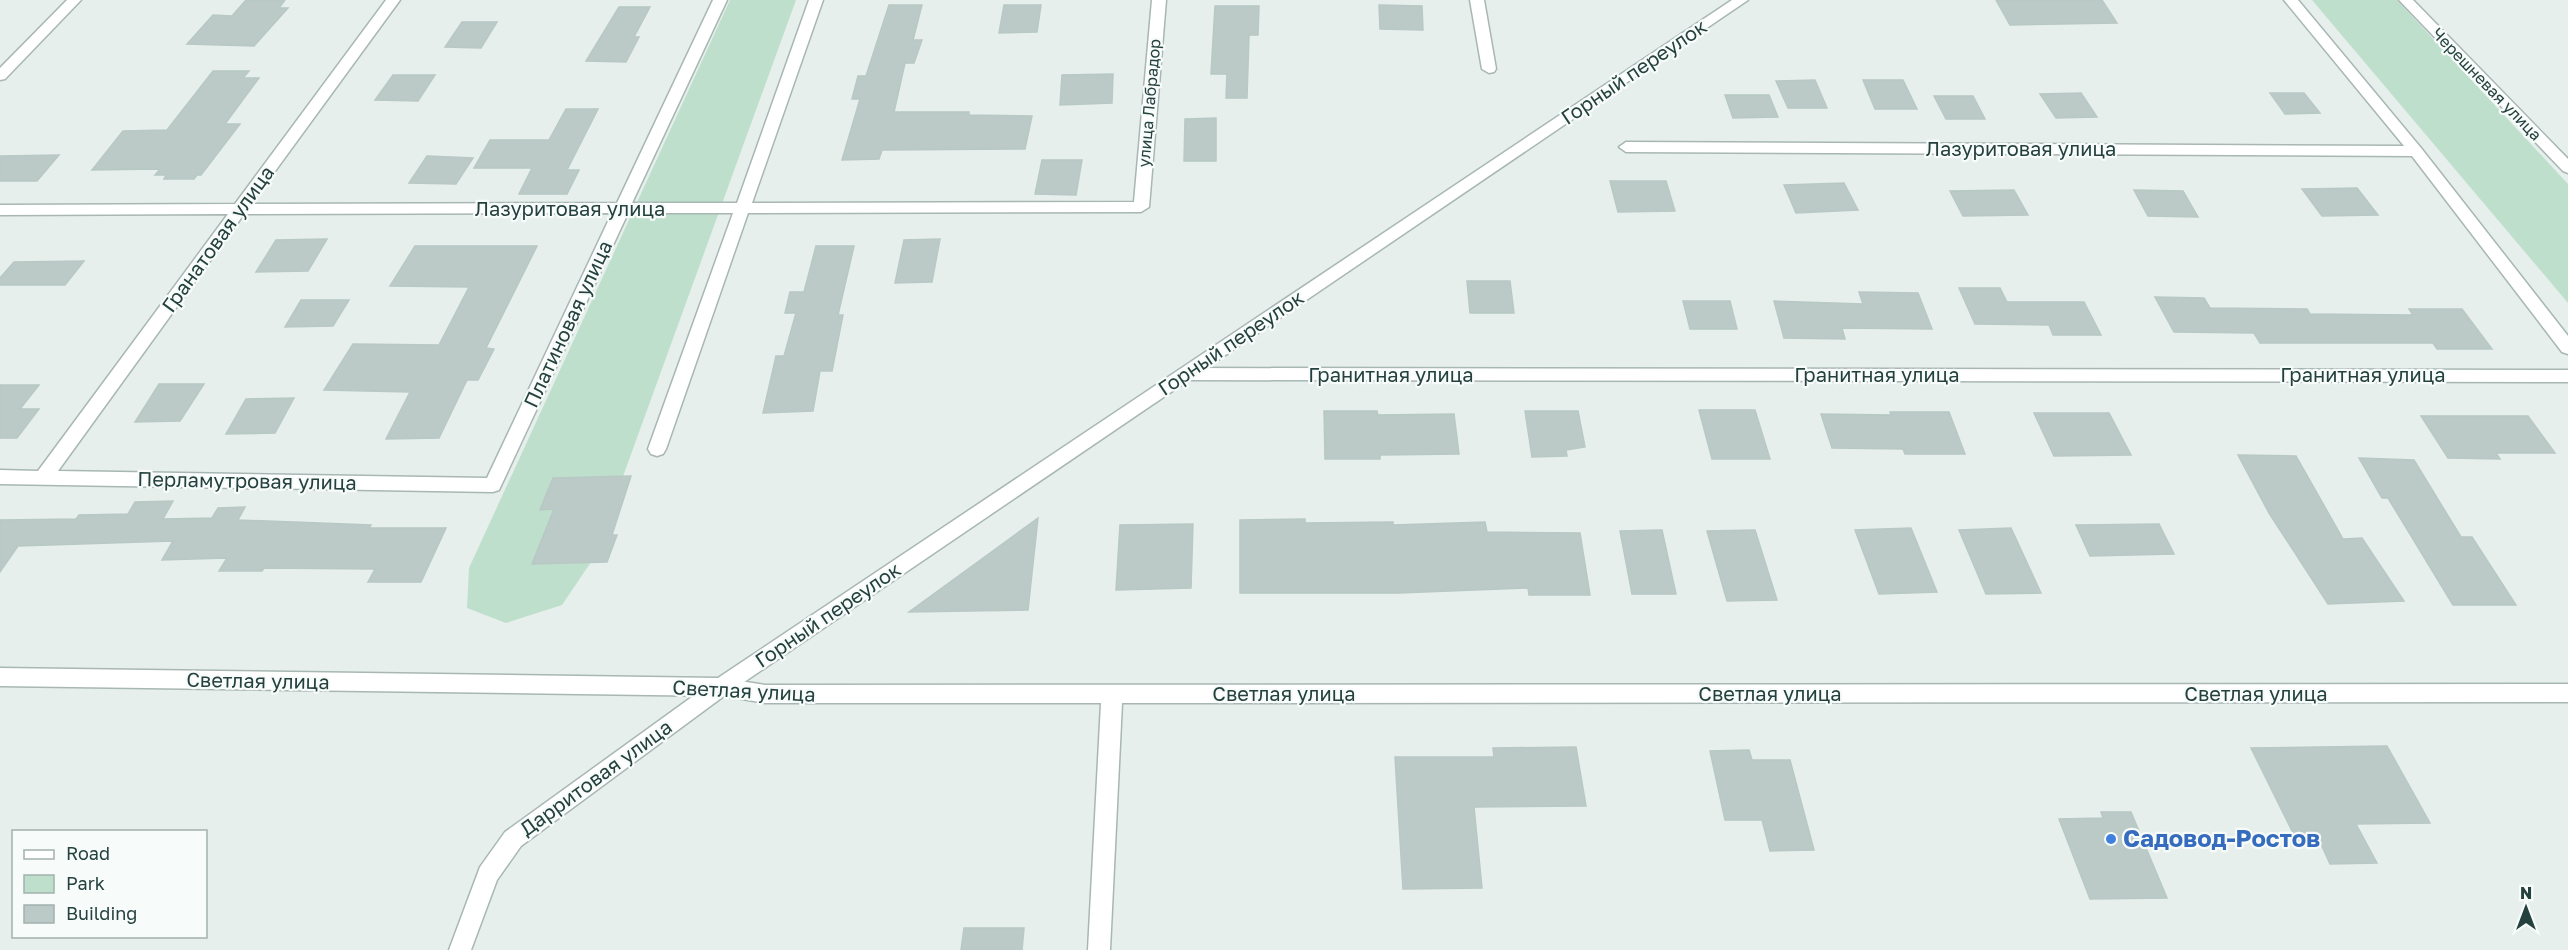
<svg xmlns="http://www.w3.org/2000/svg" width="2568" height="950" font-family="'Golos Text',sans-serif">
  <rect width="100%" height="100%" fill="#e6efec"/>
  <g fill="#bfdfcd">
    <polygon points="730,0 796,0 593,559 562,605 506,623 467,608 469,568"/>
    <polygon points="2312,0 2397,0 2568,184 2568,303"/>
  </g>
  <g fill="#bbcac6" stroke="#b8c8c4" stroke-width="1.5">
    <polygon points="246,0 285,0 279,8 288,8 254,46 187,44 213,15 232,16"/>
    <polygon points="1996,0 2102,0 2117,23 2010,25"/>
    <polygon points="889,5 922,5 913,40 922,40 914,63 905,63 894,112 969,112 969,115 1032,116 1025,149 882,150 879,159 842,160 860,99 852,99 858,76 866,76"/>
    <polygon points="1004,5 1041,5 1037,32 999,33"/>
    <polygon points="1379,5 1422,6 1423,30 1380,29"/>
    <polygon points="1215,6 1259,6 1258,35 1249,35 1247,98 1226,98 1227,74 1211,74"/>
    <polygon points="619,7 650,7 634,37 639,37 626,62 586,61"/>
    <polygon points="462,22 497,22 481,48 445,47"/>
    <polygon points="213,71 249,71 243,78 259,78 225,124 240,124 201,175 197,175 194,179 164,179 166,175 155,175 160,169 92,170 123,131 167,130"/>
    <polygon points="1113,74 1112,103 1060,105 1062,75"/>
    <polygon points="393,75 435,75 418,101 375,100"/>
    <polygon points="1815,80 1827,108 1788,108 1776,81"/>
    <polygon points="1863,80 1903,80 1917,109 1875,109"/>
    <polygon points="2081,93 2097,117 2056,118 2040,94"/>
    <polygon points="2270,93 2304,93 2320,113 2285,114"/>
    <polygon points="1725,95 1769,95 1778,117 1733,118"/>
    <polygon points="1934,96 1973,96 1985,119 1946,119"/>
    <polygon points="566,109 598,109 567,170 579,170 567,194 519,194 532,168 474,168 490,140 549,140"/>
    <polygon points="1216,118 1216,161 1184,161 1185,119"/>
    <polygon points="59,155 37,181 0,181 0,156"/>
    <polygon points="427,156 473,158 456,184 409,183"/>
    <polygon points="1042,160 1082,160 1076,195 1035,194"/>
    <polygon points="1610,181 1666,181 1675,211 1618,212"/>
    <polygon points="1844,183 1858,210 1796,213 1784,185"/>
    <polygon points="2357,188 2378,215 2322,216 2302,189"/>
    <polygon points="2014,190 2028,215 1963,216 1950,191"/>
    <polygon points="2134,190 2183,191 2198,217 2148,216"/>
    <polygon points="327,239 308,271 256,272 276,240"/>
    <polygon points="940,239 932,282 895,283 904,240"/>
    <polygon points="415,246 537,246 486,348 494,349 478,380 467,380 439,438 386,439 410,392 324,390 353,344 439,345 469,287 390,286"/>
    <polygon points="816,246 854,246 838,315 843,315 832,371 820,371 813,411 763,413 776,356 784,356 796,313 785,313 790,292 804,292"/>
    <polygon points="84,261 65,285 0,285 0,278 14,262"/>
    <polygon points="1467,281 1510,281 1514,313 1470,313"/>
    <polygon points="1959,288 2000,288 2007,302 2084,302 2101,335 2053,335 2049,325 1975,324"/>
    <polygon points="1859,292 1918,293 1932,329 1842,328 1845,339 1784,338 1774,301 1863,304"/>
    <polygon points="2155,297 2204,298 2210,308 2307,309 2310,314 2413,315 2409,309 2462,309 2492,349 2437,349 2433,343 2260,343 2254,333 2174,332"/>
    <polygon points="301,300 349,300 333,326 285,327"/>
    <polygon points="1683,301 1730,301 1737,329 1690,329"/>
    <polygon points="159,384 204,384 180,421 135,422"/>
    <polygon points="0,385 39,385 20,409 39,409 17,438 0,438"/>
    <polygon points="294,398 275,433 226,434 246,399"/>
    <polygon points="1699,410 1755,410 1770,459 1712,459"/>
    <polygon points="1324,411 1377,411 1378,415 1454,414 1459,454 1380,455 1380,459 1325,459"/>
    <polygon points="1525,411 1578,411 1585,447 1566,450 1567,456 1532,457"/>
    <polygon points="1890,412 1949,412 1965,454 1905,454 1903,449 1832,448 1821,414 1891,415"/>
    <polygon points="2034,413 2109,413 2131,455 2054,456"/>
    <polygon points="2421,416 2528,416 2555,453 2496,453 2500,459 2448,458"/>
    <polygon points="2238,455 2296,456 2343,539 2362,538 2404,601 2328,604 2269,513"/>
    <polygon points="2359,458 2414,460 2461,537 2472,537 2516,605 2453,605 2388,498 2382,498"/>
    <polygon points="631,476 612,535 617,535 607,562 532,564 554,509 540,510 553,478"/>
    <polygon points="173,501 163,519 212,518 218,508 245,507 238,520 371,525 369,528 446,528 421,582 368,582 375,569 264,568 262,571 219,571 227,558 162,560 173,541 18,546 0,572 0,520 76,519 79,515 128,514 135,502"/>
    <polygon points="1038,518 1028,610 909,612"/>
    <polygon points="1305,519 1305,523 1393,522 1393,525 1485,522 1487,532 1580,533 1590,595 1529,595 1528,588 1399,593 1240,593 1240,520"/>
    <polygon points="1193,524 1191,588 1116,590 1120,525"/>
    <polygon points="2159,524 2174,554 2090,556 2076,525"/>
    <polygon points="1911,528 1937,592 1879,594 1855,530"/>
    <polygon points="2011,528 2041,593 1986,594 1959,530"/>
    <polygon points="1662,530 1676,594 1632,594 1620,531"/>
    <polygon points="1755,530 1777,600 1727,601 1707,531"/>
    <polygon points="2387,746 2430,823 2356,824 2377,863 2330,864 2321,844 2299,845 2251,748"/>
    <polygon points="1576,747 1586,806 1474,807 1482,888 1403,889 1395,757 1494,757 1493,748"/>
    <polygon points="1749,750 1752,760 1790,760 1814,850 1770,851 1762,820 1725,820 1710,751"/>
    <polygon points="2101,812 2131,812 2167,898 2090,899 2059,819 2103,818"/>
    <polygon points="964,928 1024,928 1022,950 961,950"/>
  </g>
  <g fill="none" stroke-linecap="round" stroke-linejoin="round">
    <defs>
      <g id="minor">
        <polygon points="67,0 81,0 5,79 0,80 0,68"/>
        <path d="M 386,0 L 400,0 L 251,204 L 617,203 L 713,0 L 727,0 L 632,203 L 737,203 L 809,0 L 823,0 L 752,203 L 1134,202 L 1152,0 L 1166,0 L 1149,207 L 1141,212 L 748,213 L 666,449 L 663,454 L 657,456 L 651,454 L 648,449 L 733,213 L 628,213 L 499,490 L 493,492 L 0,484 L 0,470 L 38,471 L 228,214 L 0,215 L 0,205 L 235,204 ZM 612,213 L 487,478 L 58,471 L 244,214 Z"/>
        <polygon points="1470,0 1484,0 1496,69 1494,72 1489,73 1482,69"/>
        <polygon points="2284,0 2298,0 2421,148 2568,336 2568,354 2562,352 2412,156 1626,152 1619,147 1626,142 2404,146"/>
        <polygon points="2399,0 2413,0 2568,159 2568,173 2563,171"/>
        <polygon points="1185,368 2568,370 2568,382 1185,380 1179,378 1177,374 1179,370"/>
        <polygon points="721,678 765,685 2568,684 2568,702 1122,703 1110,950 1088,950 1101,703 765,703 724,696 521,846 497,880 471,950 449,950 480,867 505,832 714,681"/>
      </g>
      <polygon id="tertiary" points="1732,0 1748,0 728,693 721,696 0,686 0,668 718,678"/>
    </defs>
    <use href="#minor" stroke="#a8b7b4" stroke-width="3"/>
    <use href="#tertiary" stroke="#a8b7b4" stroke-width="3"/>
    <use href="#minor" fill="#fff" fill-rule="evenodd"/>
    <use href="#tertiary" fill="#fff" fill-rule="evenodd"/>
  </g>
  <circle fill="#3f7fe0" stroke="#f7fbf9" stroke-width="2" cx="2111" cy="839" r="6"/>
  <g text-anchor="middle" stroke-width="4.5" stroke-linejoin="round" paint-order="stroke">
    <g font-size="16" fill="#24413e" stroke="#f7fbf9">
      <text transform="translate(2487 84) rotate(46)" y="6">Черешневая улица</text>
      <text transform="translate(1149 103) rotate(-85)" y="6">улица Лабрадор</text>
    </g>
    <g font-size="20" fill="#24413e" stroke="#f7fbf9">
      <text transform="translate(1634 72) rotate(-34)" y="7">Горный переулок</text>
      <text x="2021" y="156">Лазуритовая улица</text>
      <text x="570" y="216">Лазуритовая улица</text>
      <text transform="translate(218 239) rotate(-54)" y="7">Гранатовая улица</text>
      <text transform="translate(568 324) rotate(-65)" y="7">Платиновая улица</text>
      <text transform="translate(1231 343) rotate(-34)" y="7">Горный переулок</text>
      <text x="1391" y="382">Гранитная улица</text>
      <text x="1877" y="382">Гранитная улица</text>
      <text x="2363" y="382">Гранитная улица</text>
      <text transform="translate(247 481) rotate(1)" y="7">Перламутровая улица</text>
      <text transform="translate(828 615) rotate(-34)" y="7">Горный переулок</text>
      <text transform="translate(258 681) rotate(1)" y="7">Светлая улица</text>
      <text transform="translate(744 691) rotate(3)" y="7">Светлая улица</text>
      <text x="1284" y="701">Светлая улица</text>
      <text x="1770" y="701">Светлая улица</text>
      <text x="2256" y="701">Светлая улица</text>
      <text transform="translate(596 778) rotate(-36)" y="7">Дарритовая улица</text>
    </g>
    <g font-size="24" font-weight="bold" fill="#366cbe" stroke="#f7fbf9" text-anchor="start">
      <text x="2123" y="847">Садовод-Ростов</text>
    </g>
  </g>
  <rect x="12" y="830" width="195" height="108" fill="#f7fbf9" stroke="#a3b1ae" stroke-width="1.5"/>
  <rect x="24" y="850" width="30" height="9" fill="#ffffff" stroke="#a3b1ae" stroke-width="1.5"/>
  <text x="66" y="860" font-size="18" fill="#24413e">Road</text>
  <rect x="24" y="875" width="30" height="18" fill="#bfdfcd" stroke="#a3b1ae" stroke-width="1.5"/>
  <text x="66" y="890" font-size="18" fill="#24413e">Park</text>
  <rect x="24" y="905" width="30" height="18" fill="#bbcac6" stroke="#a3b1ae" stroke-width="1.5"/>
  <text x="66" y="920" font-size="18" fill="#24413e">Building</text>
  <g transform="translate(2526 908)" stroke="#f7fbf9" stroke-width="4.5" paint-order="stroke">
  <path d="M0-4.5L10 22L0 15L-10 22Z" fill="#24413e"/>
  <text y="-9" font-size="16" font-weight="bold" text-anchor="middle" fill="#24413e">N</text>
  </g>
</svg>
